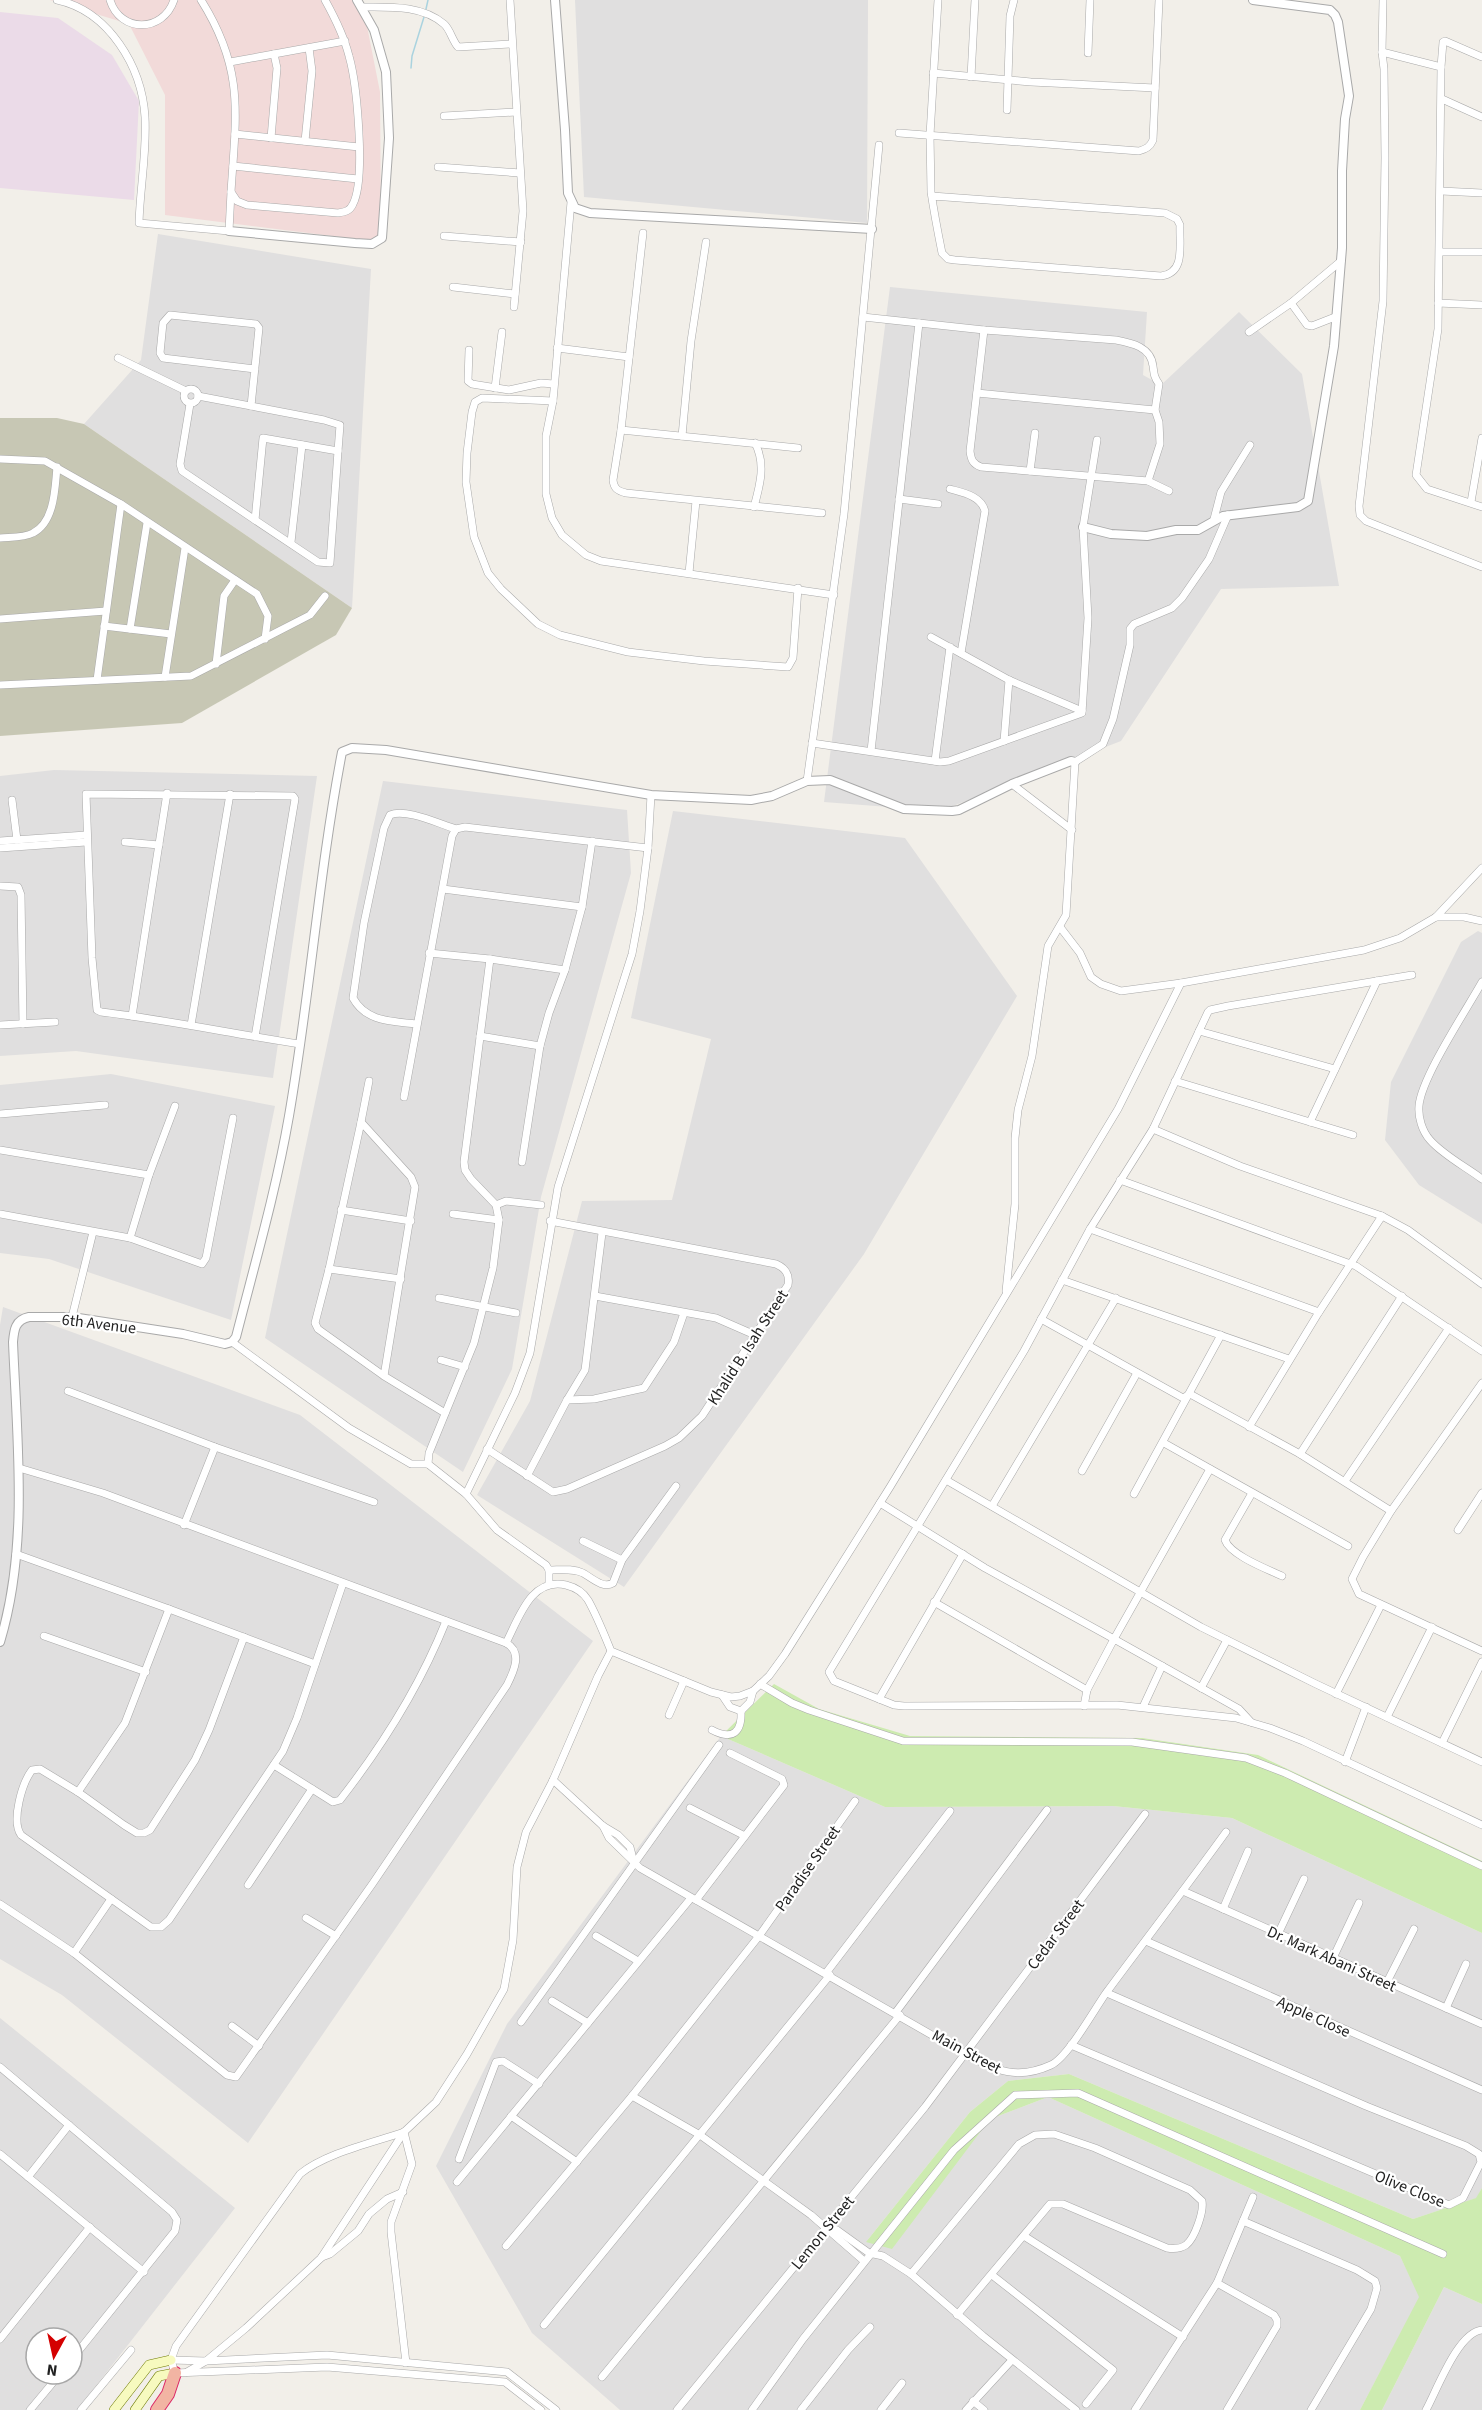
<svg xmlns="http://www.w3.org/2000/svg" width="1482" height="2410" font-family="'Source Sans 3',sans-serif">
  <rect width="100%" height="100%" fill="#f2efe9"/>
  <g fill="#e0dfdf" fill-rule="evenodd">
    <polygon points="575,0 868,0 867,223 584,197"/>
    <polygon points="158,234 371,269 352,608 84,424 141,360"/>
    <polygon points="890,287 1147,312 1143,375 1161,385 1239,312 1302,374 1339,586 1221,589 1121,741 940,811 824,802"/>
    <polygon points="54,770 317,776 273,1078 76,1051 0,1056 0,776"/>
    <polygon points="383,781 627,810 631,873 541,1197 512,1369 463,1472 265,1338"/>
    <polygon points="673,811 905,838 1017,996 864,1254 624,1587 477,1495 530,1401 582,1201 672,1200 711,1039 631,1018"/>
    <polygon points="1478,931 1482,933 1482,1224 1419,1185 1385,1140 1391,1082 1461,942"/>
    <polygon points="111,1074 275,1106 231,1320 49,1259 0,1253 0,1085"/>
    <polygon points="3,1307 300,1415 593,1641 248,2143 62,1995 0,1959 0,1325"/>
    <polygon points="721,1736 885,1807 1113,1806 1232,1818 1482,1933 1482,2188 1477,2198 1413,2219 1069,2074 1008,2081 970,2112 866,2242 990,2119 1048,2097 1400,2256 1420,2297 1360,2410 620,2410 532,2333 436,2166 507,2024"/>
    <path d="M 0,2018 L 235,2208 L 77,2410 L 0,2410 ZM 36,2338 L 72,2338 L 72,2374 L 36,2374 Z"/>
    <polygon points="1444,2287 1482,2304 1482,2410 1382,2410"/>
  </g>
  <polygon fill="#f2dad9" points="50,0 353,0 365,16 380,92 381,242 165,215 165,95 129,24"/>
  <polygon fill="#ebdbe8" points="0,12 58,18 112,55 139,101 134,200 0,188"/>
  <polygon fill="#c7c7b4" points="0,418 57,418 84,424 352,608 336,635 182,723 0,736"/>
  <g fill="#cdebb0">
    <polygon points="774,1684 819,1709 910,1736 1142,1738 1258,1755 1482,1861 1482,1933 1232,1818 1113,1806 885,1807 721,1736"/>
    <polygon points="1069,2074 1413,2219 1476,2198 1482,2188 1482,2304 1444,2287 1382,2410 1360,2410 1419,2297 1400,2256 1048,2097 990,2119 892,2249 866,2242 970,2112 1008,2081"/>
  </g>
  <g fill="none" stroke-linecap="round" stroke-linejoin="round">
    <g stroke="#aad3df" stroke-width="1.5">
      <polyline points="426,9 428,0"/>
      <polyline points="411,68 412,56 424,17"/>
    </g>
    <defs>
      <g id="minor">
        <path d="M 57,0 C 109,11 142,67 145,117 C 147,152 140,188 139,223 L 229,231 L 231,192"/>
        <path d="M 110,0 C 120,33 163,33 174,0"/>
        <path d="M 201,0 C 245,70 236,114 231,192 L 237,201 L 247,205 L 338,213 C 345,212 350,211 353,204 C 366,179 357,84 349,56 C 344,36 335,18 325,0"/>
        <polyline points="510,0 523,211 514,307"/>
        <polyline points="1383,0 1382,52 1384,69 1385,158 1383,301 1359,506 1360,515 1366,521 1482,567"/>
        <path d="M 363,7 C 389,7 422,5 444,24 C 450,29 452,40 458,47 L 512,44"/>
        <polyline points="1382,52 1441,67 1438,329 1416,475 1427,489 1482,507"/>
        <polyline points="1088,53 1090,0"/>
        <polyline points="230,62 345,41"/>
        <polyline points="1441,67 1443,42 1445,41 1482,57"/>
        <polyline points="933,73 1031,82 1155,88"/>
        <polyline points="971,77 975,0"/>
        <polyline points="1442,99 1482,117"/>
        <polyline points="1007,110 1010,16 1014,0"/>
        <polyline points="444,116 516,112"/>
        <path d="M 899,133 L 1139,151 C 1146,149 1150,147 1153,140 L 1159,0"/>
        <polyline points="235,134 359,147"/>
        <polyline points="271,138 277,68 274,54"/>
        <polyline points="305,141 312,71 309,48"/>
        <polyline points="233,166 358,179"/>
        <polyline points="438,167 520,173"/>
        <polyline points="1441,191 1482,193"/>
        <path d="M 932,196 L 1165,213 L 1177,219 L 1180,225 C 1179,245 1186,273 1161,276 L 955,260 L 948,259 L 942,253 C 938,233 934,212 931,192 L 930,135 L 938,0"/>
        <polyline points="571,202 553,401 546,436 546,494 552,518 562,535 586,555 601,561 834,595"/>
        <path d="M 643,233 L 621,430 L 613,480 C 614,489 618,491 626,493 L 822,513"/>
        <polyline points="444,236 521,242"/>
        <polyline points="1440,252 1482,252"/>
        <polyline points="453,287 515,294"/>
        <polyline points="1291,303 1307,325 1312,326 1335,317"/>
        <polyline points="1438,303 1482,305"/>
        <path d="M 863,317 L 984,330 L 1116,340 C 1132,343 1151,347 1153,366 C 1154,374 1154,377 1159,384 L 1155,410 L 1159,422 L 1160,444 L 1148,481"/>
        <path d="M 984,330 L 970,451 C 971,460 973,464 981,467 L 1148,481 L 1169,491"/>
        <polyline points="1249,332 1291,303 1341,261"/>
        <polyline points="557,348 629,357"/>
        <polyline points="469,350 468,381 472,384 509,390 541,383 554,384"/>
        <polyline points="118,358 186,391"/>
        <polyline points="495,388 502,332"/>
        <circle cx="191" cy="396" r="7"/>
        <polyline points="977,393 1155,410"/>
        <polyline points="198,396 324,420 340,425 338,451"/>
        <polyline points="553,401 482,398 475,402 472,412 467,453 466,482 474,537 488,573 501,589 538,624 560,635 628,652 704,661 788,667 793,658 798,588"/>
        <polyline points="190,404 180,464 182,471 255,520"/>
        <polyline points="251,406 259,328 256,324 170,315 163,323 160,353 163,358 255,369"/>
        <polyline points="621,430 798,448"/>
        <polyline points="682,436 691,341 706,242"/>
        <polygon points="263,438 338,451 330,563 318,562 255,520"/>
        <polyline points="0,459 45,461 121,504"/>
        <polyline points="1030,471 1035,433"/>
        <path d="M 950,489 C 964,493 981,496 985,511 L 961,653"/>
        <polyline points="899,499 938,504"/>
        <polyline points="1471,502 1482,438"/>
        <path d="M 754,507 C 760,485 766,464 755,443"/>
        <polyline points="1214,519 1221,492 1250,445"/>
        <path d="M 0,538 C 10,537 24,538 33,533 C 55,522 55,487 57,467"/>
        <polyline points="291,542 302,445"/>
        <polyline points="689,573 696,501"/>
        <polyline points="0,619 106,611"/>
        <polyline points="104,626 171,634"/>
        <polyline points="130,629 147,523"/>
        <polyline points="931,637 1009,680 1082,711"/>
        <polyline points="216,664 224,596 235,580"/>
        <polyline points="165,677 185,548"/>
        <polyline points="97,680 121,504 257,594 268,616 265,639"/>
        <polyline points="0,685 191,676 310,615 325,596"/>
        <polyline points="1004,741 1009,680"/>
        <polyline points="812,743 940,762 949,761 1082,713 1088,618 1083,527 1097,440"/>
        <polyline points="871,751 919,323"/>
        <polyline points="935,761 950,647"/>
        <polyline points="807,781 844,514 879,145"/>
        <polyline points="1012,784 1072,830"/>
        <polyline points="12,800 17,840"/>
        <polyline points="0,841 86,835"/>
        <polyline points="125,842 159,845"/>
        <polyline points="0,848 86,842"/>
        <polyline points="0,886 18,887 21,895 23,1024"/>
        <polyline points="443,889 582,907"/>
        <polyline points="1436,917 1464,917 1482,921"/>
        <polyline points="1060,927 1080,953 1091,977 1101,984 1121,991 1181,983"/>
        <polyline points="429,953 490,959 565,970"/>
        <polyline points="1412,975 1228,1006 1210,1010 1208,1012 1153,1129 1090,1229 1024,1351 829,1672 834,1681 894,1705 904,1706 1117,1705 1236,1718 1270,1728 1303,1741 1482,1825"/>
        <path d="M 1482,982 C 1467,1009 1421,1078 1419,1106 C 1418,1117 1422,1131 1430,1140 C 1443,1155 1466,1167 1482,1179"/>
        <polyline points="132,1016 167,793"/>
        <path d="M 416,1024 C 392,1021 366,1022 353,998 L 364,923 L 384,828 L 390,815 C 406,808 439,824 456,829"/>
        <polyline points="0,1025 55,1022"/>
        <polyline points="191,1025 230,794"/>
        <polyline points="1199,1031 1335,1069"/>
        <polyline points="480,1036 540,1046"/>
        <path d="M 255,1037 L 295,799 L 293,796 L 86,794 L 92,958 L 97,1010 L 101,1012 C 168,1020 234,1034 300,1044"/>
        <polyline points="1175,1081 1353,1135"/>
        <polyline points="404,1097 452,836 456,829 465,827 648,848"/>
        <polyline points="0,1114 105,1105"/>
        <polyline points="361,1122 369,1081"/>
        <polyline points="1310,1122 1377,981"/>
        <polyline points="1153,1129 1240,1166 1382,1216 1408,1230 1482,1284"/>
        <polyline points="0,1150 149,1175"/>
        <polyline points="522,1162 540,1046 549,1013 565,970 582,907 592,841"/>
        <polyline points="1120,1180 1356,1266 1482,1351"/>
        <polyline points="496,1205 506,1201 541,1205"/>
        <polyline points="341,1210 411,1221"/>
        <polyline points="0,1214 130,1238 202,1264 206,1258 233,1118"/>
        <polyline points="453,1214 499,1220"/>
        <polyline points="1090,1229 1319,1312"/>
        <polyline points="130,1238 149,1175 175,1106"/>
        <polyline points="329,1269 401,1279"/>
        <polyline points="1062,1280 1289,1359"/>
        <polyline points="1006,1291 1015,1204 1015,1138 1018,1110 1032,1056 1048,946 1066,915 1075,762 1103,744 1113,719 1130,645 1130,629 1134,624 1172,608 1182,598 1209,559 1228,515"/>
        <polyline points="595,1296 716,1318 755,1335"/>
        <polyline points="439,1298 516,1313"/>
        <polyline points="72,1317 93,1232"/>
        <polyline points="1041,1319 1183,1398 1190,1394 1300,1454 1391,1511"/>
        <polyline points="232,1342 349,1428 411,1464 428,1464"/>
        <polyline points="441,1360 465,1367"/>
        <polyline points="384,1376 415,1187 411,1177 361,1122 329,1269 315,1323 318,1329 384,1376 445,1413"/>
        <polyline points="1482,1383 1391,1511 1363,1557 1352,1579 1359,1594 1482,1651"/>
        <polyline points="68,1391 215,1447 374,1502"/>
        <polyline points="567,1400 594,1399 644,1388 674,1342 684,1313"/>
        <polyline points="1249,1427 1319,1312 1382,1216"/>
        <polyline points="1164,1443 1348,1546"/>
        <path d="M 487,1449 L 553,1492 L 567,1489 L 665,1446 L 679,1438 L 702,1416 L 788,1285 C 790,1274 785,1268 776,1264 L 550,1221"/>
        <polyline points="1300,1454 1402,1296"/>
        <polyline points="1082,1471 1137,1373"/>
        <polyline points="527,1476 567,1400 585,1370 602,1233"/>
        <polyline points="946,1480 1201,1627 1316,1684 1482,1762"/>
        <polyline points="1345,1481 1449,1328"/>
        <path d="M 1252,1493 L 1225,1540 C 1230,1555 1267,1569 1282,1576"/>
        <polyline points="466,1494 428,1464 429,1453 474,1343 493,1268 499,1220 496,1205 471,1179 465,1170 464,1162 490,959"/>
        <polyline points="1134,1494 1221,1335"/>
        <polyline points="880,1503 985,1568 1114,1639 1210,1469"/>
        <polyline points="992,1506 1116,1298"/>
        <polyline points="184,1525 215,1447"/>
        <polyline points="1458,1530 1482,1493"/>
        <polyline points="583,1541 622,1560"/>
        <polyline points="16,1554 169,1609 315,1664"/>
        <path d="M 549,1570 C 560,1570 573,1568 583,1573 C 592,1578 603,1589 613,1583 L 622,1560 L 676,1486"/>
        <polyline points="549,1583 549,1570 546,1565 497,1530 466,1494 515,1393 530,1353 558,1187 632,954 640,911 648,848 651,795"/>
        <polyline points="934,1602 1087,1690"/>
        <polyline points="44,1636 146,1672"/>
        <path d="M 244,1637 L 209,1730 L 195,1760 L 150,1830 L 144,1833 L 137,1833 L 124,1825 L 78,1792 L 40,1769 L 32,1770 C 22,1783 11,1821 21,1835 L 151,1927 L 161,1927 L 169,1920 L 283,1751 L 297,1718 L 343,1583"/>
        <path d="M 506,1643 C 519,1618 531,1577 566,1585 C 574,1587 583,1592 588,1600 C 597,1616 604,1634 611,1651 L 711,1692 L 731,1697 L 740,1696 L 753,1691 L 769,1676 L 785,1654 L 890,1487 L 1118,1109 L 1181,983 L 1364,950 L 1400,938 L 1436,917 L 1482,868"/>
        <polyline points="760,1684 792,1703 809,1710 903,1741 1132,1742 1246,1758 1285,1773 1482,1866"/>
        <polyline points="1201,1688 1227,1640"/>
        <polyline points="1336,1694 1381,1605"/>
        <polyline points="722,1695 730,1707 741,1711"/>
        <polyline points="879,1699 963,1554"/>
        <polyline points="1084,1706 1087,1690 1114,1639 1239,1709 1251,1722"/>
        <polyline points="1143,1707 1162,1666"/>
        <polyline points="741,1711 750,1702 753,1691"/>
        <polyline points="669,1715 684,1681"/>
        <polyline points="1387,1717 1432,1627"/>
        <path d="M 712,1730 C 733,1741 742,1732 741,1711"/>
        <polyline points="1442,1743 1482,1662"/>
        <polyline points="1345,1762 1366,1707"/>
        <path d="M 274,1765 L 333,1802 L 340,1800 C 383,1745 420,1686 446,1621"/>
        <polyline points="553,1780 603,1826 618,1835 630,1847 634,1863"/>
        <polyline points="78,1792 125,1723 169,1609"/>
        <polyline points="690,1808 745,1836"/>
        <path d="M 603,1826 L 609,1838 L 640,1868 L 965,2054 C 996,2070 1016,2081 1051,2065 C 1068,2057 1094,2010 1106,1993 C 1146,1939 1187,1886 1226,1832"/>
        <polyline points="248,1885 312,1789"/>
        <polyline points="1183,1891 1482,2024"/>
        <polyline points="696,1900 784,1785 782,1779 730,1753"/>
        <path d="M 0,1904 L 74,1953 L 227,2075 L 236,2077 L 373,1883 L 507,1685 C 514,1671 523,1652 506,1643 L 103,1493 L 19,1468"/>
        <polyline points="1223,1909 1248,1851"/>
        <polyline points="306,1918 336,1936"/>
        <polyline points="1278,1934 1304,1879"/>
        <polyline points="596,1936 638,1961"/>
        <polyline points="1146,1941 1482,2090"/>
        <polyline points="74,1953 111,1899"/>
        <polyline points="1333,1958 1359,1903"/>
        <polyline points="826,1973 950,1811"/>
        <polyline points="1387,1982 1414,1929"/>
        <polyline points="552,2001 588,2023"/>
        <polyline points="1446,2008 1466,1964"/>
        <polyline points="896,2012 1047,1810"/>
        <polyline points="521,2022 719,1745"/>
        <polyline points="232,2026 259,2046"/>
        <polyline points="1071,2045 1449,2205 1463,2198 1481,2162 1479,2154 1466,2146 1366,2106 1107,1993"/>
        <polyline points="0,2067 172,2212 177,2220 175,2231 72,2359"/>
        <polyline points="632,2096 700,2135 811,2215 864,2261"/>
        <polyline points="511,2116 577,2162"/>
        <path d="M 404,2132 C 372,2143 326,2153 300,2174 L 176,2346 L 171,2360 L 175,2373 L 327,2367 L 505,2382 L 541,2410"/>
        <polyline points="0,2154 144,2272"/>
        <polyline points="459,2159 496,2062 503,2061 539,2084"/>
        <polyline points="28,2177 69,2125"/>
        <polyline points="457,2182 691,1898"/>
        <polyline points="1243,2221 1357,2270 1375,2281 1377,2288 1371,2309 1311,2410"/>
        <polyline points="826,2227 837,2230 869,2253 883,2256 911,2274 983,2336 1076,2410"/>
        <polyline points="1024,2236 1183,2337"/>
        <polyline points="506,2246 632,2096 759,1936 855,1801"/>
        <polyline points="322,2257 330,2254 358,2231 369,2214 387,2199 403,2192"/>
        <path d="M 911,2274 L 1019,2144 L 1035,2135 L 1054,2134 L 1095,2148 L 1190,2190 L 1202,2201 C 1204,2211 1195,2238 1186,2245 C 1180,2249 1173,2249 1167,2248 L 1063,2204 L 1050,2204 L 957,2315"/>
        <polyline points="992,2275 1113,2370 1086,2404"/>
        <polyline points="1217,2283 1274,2315 1277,2320 1277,2326 1227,2410"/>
        <polyline points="544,2325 830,1975"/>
        <polyline points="0,2339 90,2227"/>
        <polyline points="171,2360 206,2361 327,2355 507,2372 556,2410"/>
        <polyline points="406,2363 391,2232 391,2222 412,2164 404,2132 436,2102 467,2054 504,1989 513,1940 517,1867 526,1832 553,1780 598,1676 611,1651"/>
        <polyline points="187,2372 206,2361 246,2328 321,2258 404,2132"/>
        <polyline points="602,2377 900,2015"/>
        <polyline points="973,2401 984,2410"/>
        <polyline points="30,2410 60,2374"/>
        <polyline points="81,2410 131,2350"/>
        <polyline points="677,2410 925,2107 1145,1814"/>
        <polyline points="752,2410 803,2339 954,2150 1015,2095 1078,2093 1443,2254"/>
        <polyline points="801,2410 848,2350 870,2327"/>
        <polyline points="881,2410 902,2383"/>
        <polyline points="966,2410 1012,2360"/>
        <polyline points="1135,2410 1217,2283 1253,2197"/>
        <path d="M 1426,2410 C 1437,2390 1458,2332 1482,2330"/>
      </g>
      <g id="tertiary">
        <polyline points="555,0 565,130 568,193 575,208 590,213 872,229"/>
        <polyline points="229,231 355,243 372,244 382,238 389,138 386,72 374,30 357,0"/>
        <polyline points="1083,527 1111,534 1147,536 1176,530 1198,530 1223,516 1298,507 1308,501 1334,346 1342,248 1342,171 1345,119 1349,96 1338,22 1335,15 1330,10 1253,0"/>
        <path d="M 0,1642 C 29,1546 17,1441 13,1342 C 14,1330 15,1320 29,1317 L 72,1317 L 183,1334 L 225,1344 L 232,1342 L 236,1337 C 255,1263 276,1191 289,1116 C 310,995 319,872 342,752 L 352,748 L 386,750 L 651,795 L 751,800 L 772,796 L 807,781 L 830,780 L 904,809 L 952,811 L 959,810 L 1012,784 L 1071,761 L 1075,762"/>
      </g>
      <g id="secondary">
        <polyline points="114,2410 149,2365 171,2360"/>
        <polyline points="135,2410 159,2376 175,2373"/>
      </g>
      <polyline id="trunk" points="157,2410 168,2394 175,2373"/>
    </defs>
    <use href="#minor" stroke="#a9a9a9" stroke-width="8"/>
    <use href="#tertiary" stroke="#a9a9a9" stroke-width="10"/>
    <use href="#secondary" stroke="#707d05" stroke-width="10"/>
    <use href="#trunk" stroke="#dc2a67" stroke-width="14"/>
    <use href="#minor" stroke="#fff" stroke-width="7"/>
    <use href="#tertiary" stroke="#fff" stroke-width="8"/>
    <use href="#secondary" stroke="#f7fabf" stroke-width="9"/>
    <use href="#trunk" stroke="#f2b4a3" stroke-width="12"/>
  </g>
  <g text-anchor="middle" stroke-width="4.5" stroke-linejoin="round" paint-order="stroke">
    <g font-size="16" fill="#222" stroke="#fff">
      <text transform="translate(99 1323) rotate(7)" y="6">6th Avenue</text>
      <text transform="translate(747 1347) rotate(-57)" y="6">Khalid B. Isah Street</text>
      <text transform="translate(807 1868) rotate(-55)" y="6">Paradise Street</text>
      <text transform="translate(1055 1934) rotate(-53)" y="6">Cedar Street</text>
      <text transform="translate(1332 1958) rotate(24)" y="6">Dr. Mark Abani Street</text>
      <text transform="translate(1314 2016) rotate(24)" y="6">Apple Close</text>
      <text transform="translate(967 2051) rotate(28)" y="6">Main Street</text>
      <text transform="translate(1410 2188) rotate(22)" y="6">Olive Close</text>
      <text transform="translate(822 2232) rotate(-51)" y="6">Lemon Street</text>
    </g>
  </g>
  <g transform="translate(54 2356) rotate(188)"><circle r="28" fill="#ffffff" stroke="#a7a7a7" stroke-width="1.5"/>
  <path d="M0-4.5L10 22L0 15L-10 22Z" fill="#d40000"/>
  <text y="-9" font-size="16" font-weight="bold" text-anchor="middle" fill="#222222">N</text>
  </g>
</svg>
